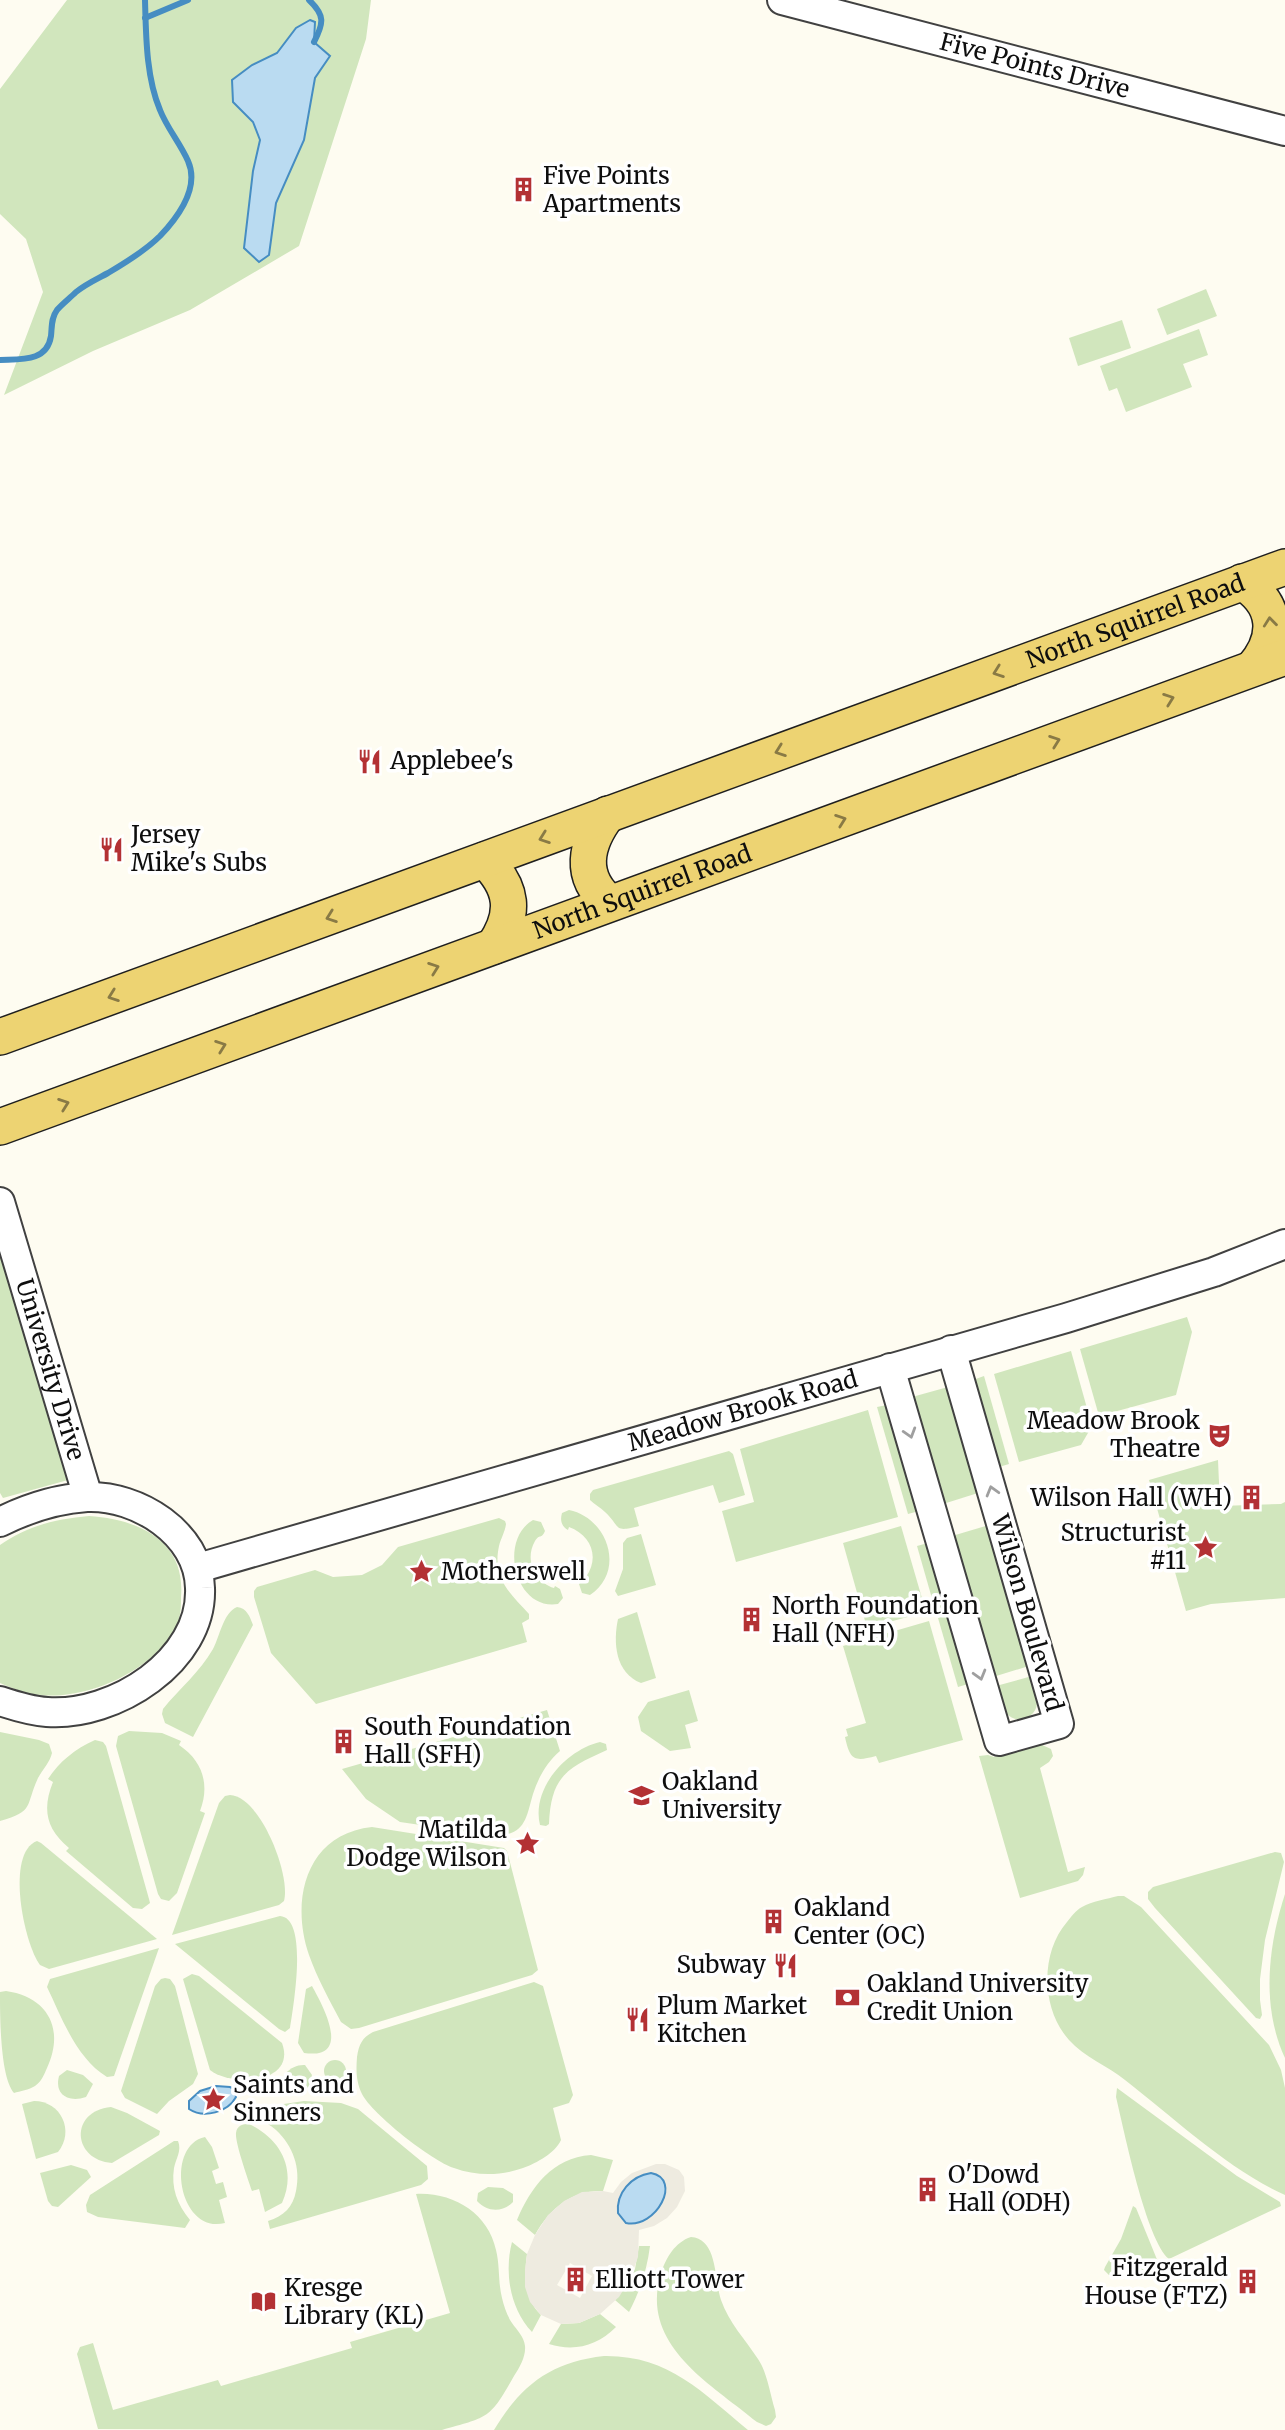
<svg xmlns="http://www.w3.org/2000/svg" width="1285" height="2430" font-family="Merriweather,serif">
  <rect width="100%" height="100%" fill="#fefcf1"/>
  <g fill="#d1e6bd">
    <polygon points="67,0 371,0 366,39 299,246 190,310 93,351 4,395 43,292 26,239 0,214 0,89"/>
    <polygon points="1206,289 1217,316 1167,335 1157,309"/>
    <polygon points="1122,320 1131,348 1078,366 1069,338"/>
    <polygon points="1199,329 1208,355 1183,364 1192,387 1126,412 1117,388 1109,391 1100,366"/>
    <polygon points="0,1244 69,1477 68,1480 3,1498 0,1493"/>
    <polygon points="1187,1317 1192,1332 1176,1395 1099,1416 1080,1349"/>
    <polygon points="1071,1351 1092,1426 1081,1445 1019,1462 994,1374"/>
    <polygon points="984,1376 1009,1464 999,1467 973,1380"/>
    <polygon points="948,1387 978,1493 943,1504 912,1397"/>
    <polygon points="887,1405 919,1511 908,1514 877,1407"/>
    <polygon points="868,1410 898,1517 736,1562 722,1511 754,1502 740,1449"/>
    <path d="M 729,1451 L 733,1454 L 745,1495 L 719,1503 L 713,1485 L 634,1508 L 639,1526 C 613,1533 621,1527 605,1512 C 600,1507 595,1505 590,1500 L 590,1494 L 593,1490 Z"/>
    <polygon points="1218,1460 1220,1506 1281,1504 1285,1502 1285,1598 1211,1604 1186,1611 1149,1480"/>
    <path d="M 569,1510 C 608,1518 626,1571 590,1595 L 582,1593 L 579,1584 L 582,1579 L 586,1577 C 600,1557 591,1535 569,1527 L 568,1530 C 561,1526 560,1520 562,1513 Z"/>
    <path d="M 89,1516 C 137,1519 186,1540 181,1597 C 181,1604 181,1612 179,1619 C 161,1668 90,1700 41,1695 C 26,1694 14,1689 0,1683 L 0,1545 C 27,1526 56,1519 89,1516 Z"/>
    <path d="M 499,1518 L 505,1521 L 506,1524 C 505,1532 501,1538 499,1546 C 492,1579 510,1593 529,1614 L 529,1619 L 522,1623 L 527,1642 L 316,1704 L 271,1653 L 254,1597 L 254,1591 L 257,1587 L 315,1570 L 333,1577 L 362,1575 L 382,1565 L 398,1547 Z"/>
    <path d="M 533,1520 L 541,1522 L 545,1531 C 541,1540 540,1533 535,1541 C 524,1560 535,1582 554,1588 L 555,1586 L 560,1589 L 563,1598 L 558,1604 C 515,1611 498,1540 533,1520 Z"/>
    <polygon points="989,1525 1029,1666 993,1677 952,1536"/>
    <polygon points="901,1526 926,1612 867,1628 843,1543"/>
    <polygon points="641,1534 656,1585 618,1596 615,1591 623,1569 623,1543 627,1538"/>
    <polygon points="928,1543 946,1606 935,1609 917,1546"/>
    <path d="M 237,1607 C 247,1608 250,1617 253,1625 L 193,1737 L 165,1723 L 162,1714 L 163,1709 C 179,1689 200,1672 213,1649 C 220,1636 223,1613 237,1607 Z"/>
    <path d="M 637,1612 L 656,1678 L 641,1683 C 615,1673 613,1642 618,1619 Z"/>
    <polygon points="949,1615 968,1684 958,1687 938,1618"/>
    <path d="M 929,1621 L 963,1740 L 879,1763 L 876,1756 C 854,1762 850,1760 845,1737 L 848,1736 L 846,1729 L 866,1723 L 843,1646 Z"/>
    <path d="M 1032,1676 C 1034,1685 1039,1696 1037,1704 C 1035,1719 1016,1725 1006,1713 C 1000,1706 999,1695 996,1686 Z"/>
    <polygon points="689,1690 698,1721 685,1725 691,1748 670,1751 641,1731 638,1717 648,1702"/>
    <path d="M 547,1710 L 560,1751 C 547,1762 538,1778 533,1794 C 526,1818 526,1834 496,1836 L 400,1822 L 366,1799 L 342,1769 Z"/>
    <path d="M 129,1731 L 162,1733 L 181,1741 L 179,1745 C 203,1761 210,1785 200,1811 L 205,1813 L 177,1893 L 169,1901 L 161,1899 L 158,1894 L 116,1746 L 118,1736 Z"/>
    <path d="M 0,1732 L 39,1740 L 49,1744 L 52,1753 C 50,1762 43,1769 38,1778 C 25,1806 35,1811 0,1821 Z"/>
    <path d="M 95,1740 L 103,1742 L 106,1746 L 149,1899 L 150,1903 L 142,1909 L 133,1908 L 66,1851 L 69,1848 C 46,1829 42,1809 53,1782 L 48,1779 C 60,1761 75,1749 95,1740 Z"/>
    <path d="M 600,1742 L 606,1744 L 607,1750 C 567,1768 551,1776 549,1824 L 546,1826 L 540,1825 C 531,1789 566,1750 600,1742 Z"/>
    <polygon points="1040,1744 1051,1749 1053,1756 1049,1762 1040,1768 1068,1872 1085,1867 1083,1875 1078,1881 1020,1898 979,1756 988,1755 994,1757"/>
    <path d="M 230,1795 C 260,1796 291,1875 284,1901 L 279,1905 L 172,1935 L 219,1803 L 225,1796 Z"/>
    <path d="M 372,1827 L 504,1848 L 507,1851 L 538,1970 L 532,1975 L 359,2028 L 351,2029 L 341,2022 C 330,2001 317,1978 309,1955 C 290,1900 306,1834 372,1827 Z"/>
    <path d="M 37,1841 L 41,1843 L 157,1939 L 49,1969 L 40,1965 C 24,1944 5,1853 37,1841 Z"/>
    <polygon points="1275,1852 1281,1853 1284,1862 1265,1940 1260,1979 1260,2000 1262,2015 1260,2019 1256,2018 1155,1908 1148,1899 1148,1892 1153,1887"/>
    <path d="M 1285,1894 L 1285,2058 C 1261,2007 1268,1946 1285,1894 Z"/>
    <path d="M 1118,1896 L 1124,1896 L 1141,1907 L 1269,2045 L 1281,2070 L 1285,2088 L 1285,2195 C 1229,2170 1174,2118 1125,2080 C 1108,2066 1084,2057 1069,2040 C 1041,2009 1040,1953 1067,1922 C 1071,1917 1076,1910 1082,1907 C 1092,1901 1107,1899 1118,1896 Z"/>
    <path d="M 280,1916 C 309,1918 293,2008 290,2028 L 285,2032 L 279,2029 L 175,1944 Z"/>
    <path d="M 159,1948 L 114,2076 L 107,2077 C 76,2058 62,2018 47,1987 L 50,1979 Z"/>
    <path d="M 192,1974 L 199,1976 L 282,2043 C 297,2084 231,2087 210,2070 L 183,1979 Z"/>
    <polygon points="165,1978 170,1979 175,1986 198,2074 193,2084 169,2101 157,2114 125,2098 121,2091 155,1986 161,1979"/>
    <path d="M 534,1982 L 543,1986 L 573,2095 L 569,2103 L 553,2108 L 561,2140 C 555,2153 537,2163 523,2168 C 501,2176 476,2176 454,2168 C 432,2161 372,2114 362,2094 C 356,2082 356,2070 357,2057 C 359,2044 362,2038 373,2032 Z"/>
    <path d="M 312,1986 C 323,2006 353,2060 304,2053 L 298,2043 L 306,1989 Z"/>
    <path d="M 6,1991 C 48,1997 65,2029 47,2068 C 44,2075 41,2082 35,2086 C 29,2090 20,2091 14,2093 C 0,2077 0,2016 0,1992 Z"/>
    <circle cx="335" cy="2071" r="11"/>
    <path d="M 305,2065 L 312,2075 L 309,2087 L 296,2092 L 280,2091 C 278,2077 291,2064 305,2065 Z"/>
    <path d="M 67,2070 L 83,2075 L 93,2084 L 86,2097 C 69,2103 54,2095 59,2076 Z"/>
    <path d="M 1117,2088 L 1237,2176 L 1280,2202 L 1281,2206 L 1169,2259 C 1146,2240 1124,2130 1116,2097 Z"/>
    <path d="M 34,2101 C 61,2101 75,2131 58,2152 L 36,2159 L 22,2104 Z"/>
    <path d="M 304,2101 L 341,2103 L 358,2109 L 427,2166 L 428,2179 L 421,2185 L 270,2229 L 268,2221 C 284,2216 293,2207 296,2191 C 301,2168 293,2146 276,2130 C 269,2123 259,2122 259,2111 L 277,2105 Z"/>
    <path d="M 111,2107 L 127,2113 L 160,2131 L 159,2135 L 112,2163 C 72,2160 69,2111 111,2107 Z"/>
    <path d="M 249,2124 C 281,2139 297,2170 282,2203 L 265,2212 L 259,2189 L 252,2191 C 248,2179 235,2143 236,2133 C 237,2125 243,2124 249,2124 Z"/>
    <path d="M 205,2137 L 212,2147 L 219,2168 L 212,2171 L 216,2184 L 223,2182 L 227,2197 L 219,2200 L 225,2223 C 179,2235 164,2146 205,2137 Z"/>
    <path d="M 174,2141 L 178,2141 C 182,2151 176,2158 174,2168 C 171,2188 177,2204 190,2220 L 185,2228 L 98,2217 L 87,2212 L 86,2205 L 90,2195 Z"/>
    <path d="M 591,2155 L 613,2160 L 603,2191 C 572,2190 550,2208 535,2235 L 517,2220 C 531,2187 552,2158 591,2155 Z"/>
    <polygon points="71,2165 87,2170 91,2177 58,2207 52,2206 48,2201 40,2173"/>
    <path d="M 488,2187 L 503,2188 L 513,2194 L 513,2202 C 502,2213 487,2212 477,2201 L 478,2193 Z"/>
    <path d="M 416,2194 C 453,2192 488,2213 496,2250 C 500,2266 498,2282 502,2298 C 504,2306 507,2316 512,2323 C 517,2330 524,2337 525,2346 C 526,2356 520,2367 514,2376 C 490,2419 489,2417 442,2430 L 98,2429 L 77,2354 L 80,2347 L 93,2343 L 113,2410 L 218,2380 L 221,2386 L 352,2348 L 350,2342 L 450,2313 Z"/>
    <polygon points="1133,2206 1136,2208 1158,2262 1157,2267 1132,2275 1109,2275 1104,2270 1105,2267 1121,2239"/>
    <path d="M 691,2237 C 718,2239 714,2279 721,2300 C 729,2323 745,2339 758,2359 C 767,2372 770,2394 775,2410 L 776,2417 L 771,2424 L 766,2426 L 757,2422 C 710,2383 639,2345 661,2273 C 666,2258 675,2242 691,2237 Z"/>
    <path d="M 512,2242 L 527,2254 C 524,2276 524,2299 541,2315 L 532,2332 C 510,2309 504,2272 512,2242 Z"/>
    <path d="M 639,2246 L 650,2246 C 647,2270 640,2291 629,2312 L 615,2300 L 635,2269 Z"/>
    <path d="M 600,2314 L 616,2327 C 597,2346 574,2352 549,2344 L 561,2324 L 579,2323 Z"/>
    <path d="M 604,2356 C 668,2355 702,2392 748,2430 L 494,2430 C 521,2385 551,2362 604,2356 Z"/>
  </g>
  <path fill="#eeebe0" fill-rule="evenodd" d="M 656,2164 L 665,2164 L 679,2170 L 684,2177 L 685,2191 L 677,2207 L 667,2218 L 654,2226 L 639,2230 L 638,2257 L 630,2279 L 619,2297 L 600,2314 L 579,2323 L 561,2324 L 541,2315 L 530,2302 L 525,2287 L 525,2270 L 527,2254 L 535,2235 L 548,2215 L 564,2201 L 582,2192 L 603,2191 L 613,2193 L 621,2182 L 632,2173 ZM 570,2263 L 592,2276 L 580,2298 L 557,2285 Z"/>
  <g fill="#badbf1" stroke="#468dc2" stroke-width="2">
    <polygon points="310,20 315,22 314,42 330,56 315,78 304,140 276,203 269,255 259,262 244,248 253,171 260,140 253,122 233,102 232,80 252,65 277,53 296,28"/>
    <path d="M 216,2086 L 230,2087 L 234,2089 L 236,2097 C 228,2112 204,2119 189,2109 L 189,2101 L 200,2091 Z"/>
    <path d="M 651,2173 C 683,2179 656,2229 626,2223 L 618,2213 C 616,2193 631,2176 651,2173 Z"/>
  </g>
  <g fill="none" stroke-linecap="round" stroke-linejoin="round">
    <g stroke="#468dc2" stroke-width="6">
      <path d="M 309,0 C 325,15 324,23 314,42"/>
      <polyline points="145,18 188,0"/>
      <path d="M 0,360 C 21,359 47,362 51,336 C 52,327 51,318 57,310 C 62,304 70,298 76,292 C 86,284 97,279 108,273 C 125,263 146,250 160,236 C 178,217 200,188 188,161 C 180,143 167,128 160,110 C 146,77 146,35 145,0"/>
    </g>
    <defs>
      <g id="minor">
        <path id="s1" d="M 782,0 L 1285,131"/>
        <path id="s2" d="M 0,1202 L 88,1497"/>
        <polyline points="890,1368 999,1741 1059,1724 951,1350"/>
        <path d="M 0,1522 C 28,1508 55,1499 87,1497 C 137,1495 199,1533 200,1588 C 203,1661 114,1717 47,1712 C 31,1711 15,1706 0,1701"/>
        <path id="s3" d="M 198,1568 L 1066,1318 L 1214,1272 L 1285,1244"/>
      </g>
      <g id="major">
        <path d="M 1242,582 C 1278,604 1279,638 1253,668"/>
        <path d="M 608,814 C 585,844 578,877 610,903"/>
        <path d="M 485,860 C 513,888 516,913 494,946"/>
        <path id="s4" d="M 0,1037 L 1285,567"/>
        <path id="s5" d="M 0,1127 L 1285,657"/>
      </g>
    </defs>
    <use href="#minor" stroke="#414141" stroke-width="32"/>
    <use href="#major" stroke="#1f1f1f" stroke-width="38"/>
    <use href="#minor" stroke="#fff" stroke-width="28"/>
    <use href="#major" stroke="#edd372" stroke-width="35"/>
  </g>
  <defs><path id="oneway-chevron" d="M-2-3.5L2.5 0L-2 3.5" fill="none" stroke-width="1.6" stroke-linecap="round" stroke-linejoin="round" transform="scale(1.75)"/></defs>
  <g stroke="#897a45">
    <use href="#oneway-chevron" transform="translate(1270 622) rotate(-96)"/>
    <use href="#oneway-chevron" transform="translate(998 672) rotate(160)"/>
    <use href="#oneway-chevron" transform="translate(1169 699) rotate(-20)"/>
    <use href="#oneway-chevron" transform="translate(1055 741) rotate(-20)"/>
    <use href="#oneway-chevron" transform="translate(780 751) rotate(160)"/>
    <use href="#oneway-chevron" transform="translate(841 820) rotate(-20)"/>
    <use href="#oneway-chevron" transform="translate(544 838) rotate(160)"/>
    <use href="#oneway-chevron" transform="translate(331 917) rotate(160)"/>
    <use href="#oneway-chevron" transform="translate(434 968) rotate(-20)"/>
    <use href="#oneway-chevron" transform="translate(113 996) rotate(160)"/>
    <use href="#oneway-chevron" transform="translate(221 1046) rotate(-20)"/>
    <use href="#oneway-chevron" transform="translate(64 1104) rotate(-20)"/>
  </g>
  <g stroke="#9f9f9f">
    <use href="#oneway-chevron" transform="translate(910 1433) rotate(73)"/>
    <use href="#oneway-chevron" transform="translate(992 1491) rotate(-106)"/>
    <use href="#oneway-chevron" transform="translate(980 1675) rotate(74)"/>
  </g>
  <defs>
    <symbol id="building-bare" viewBox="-9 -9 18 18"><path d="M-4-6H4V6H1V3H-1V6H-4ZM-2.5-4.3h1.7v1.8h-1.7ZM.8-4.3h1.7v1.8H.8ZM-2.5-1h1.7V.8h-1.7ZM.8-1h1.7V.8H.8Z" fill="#b33134" stroke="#fff" stroke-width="2.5" paint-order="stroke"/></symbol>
    <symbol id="restaurant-bare" viewBox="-9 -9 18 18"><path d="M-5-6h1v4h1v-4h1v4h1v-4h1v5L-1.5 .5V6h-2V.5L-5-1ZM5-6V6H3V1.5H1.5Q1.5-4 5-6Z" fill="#b33134" stroke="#fff" stroke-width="2.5" paint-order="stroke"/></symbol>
    <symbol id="theatre-bare" viewBox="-9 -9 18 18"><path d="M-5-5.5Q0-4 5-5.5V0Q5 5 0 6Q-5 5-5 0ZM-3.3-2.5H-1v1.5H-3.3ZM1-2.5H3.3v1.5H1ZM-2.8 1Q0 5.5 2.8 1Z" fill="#b33134" stroke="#fff" stroke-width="2.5" paint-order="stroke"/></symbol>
    <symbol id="sight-bare" viewBox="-9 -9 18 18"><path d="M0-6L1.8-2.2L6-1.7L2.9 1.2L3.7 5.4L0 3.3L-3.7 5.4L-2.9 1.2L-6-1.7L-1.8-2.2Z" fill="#b33134" stroke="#fff" stroke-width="2.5" paint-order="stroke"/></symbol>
    <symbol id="university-bare" viewBox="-9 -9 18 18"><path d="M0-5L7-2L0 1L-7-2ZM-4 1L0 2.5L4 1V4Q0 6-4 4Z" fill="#b33134" stroke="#fff" stroke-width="2.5" paint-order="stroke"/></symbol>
    <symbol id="bank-bare" viewBox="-9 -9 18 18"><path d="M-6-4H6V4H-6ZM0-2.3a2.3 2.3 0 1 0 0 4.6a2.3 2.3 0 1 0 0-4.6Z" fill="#b33134" stroke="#fff" stroke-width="2.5" paint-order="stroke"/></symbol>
    <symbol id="library-bare" viewBox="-9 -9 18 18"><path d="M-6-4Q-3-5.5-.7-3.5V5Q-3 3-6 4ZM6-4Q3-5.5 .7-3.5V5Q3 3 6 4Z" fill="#b33134" stroke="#fff" stroke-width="2.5" paint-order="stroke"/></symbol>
  </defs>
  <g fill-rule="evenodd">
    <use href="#building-bare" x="506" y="172" width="35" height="35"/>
    <use href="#restaurant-bare" x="352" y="744" width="35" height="35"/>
    <use href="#restaurant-bare" x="94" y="832" width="35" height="35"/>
    <use href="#theatre-bare" x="1202" y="1418" width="35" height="35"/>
    <use href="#building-bare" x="1234" y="1480" width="35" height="35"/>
    <use href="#sight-bare" x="1188" y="1530" width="35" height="35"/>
    <use href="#sight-bare" x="404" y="1554" width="35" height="35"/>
    <use href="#building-bare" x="734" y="1602" width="35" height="35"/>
    <use href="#building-bare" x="326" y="1724" width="35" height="35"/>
    <use href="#university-bare" x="624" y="1778" width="35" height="35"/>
    <use href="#sight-bare" x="510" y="1826" width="35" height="35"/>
    <use href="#building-bare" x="756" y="1904" width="35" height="35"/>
    <use href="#restaurant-bare" x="768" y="1948" width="35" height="35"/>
    <use href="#bank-bare" x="830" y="1980" width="35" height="35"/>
    <use href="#restaurant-bare" x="620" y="2002" width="35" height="35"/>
    <use href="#sight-bare" x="196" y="2082" width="35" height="35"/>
    <use href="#building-bare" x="910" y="2172" width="35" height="35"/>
    <use href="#building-bare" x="558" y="2262" width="35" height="35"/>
    <use href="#building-bare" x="1230" y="2264" width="35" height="35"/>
    <use href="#library-bare" x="246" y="2284" width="35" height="35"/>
  </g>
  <g text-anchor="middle" stroke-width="7" stroke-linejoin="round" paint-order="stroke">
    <g font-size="24" fill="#0e0e0e" stroke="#fff">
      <text dy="8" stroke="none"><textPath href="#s1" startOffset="261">Five Points Drive</textPath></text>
      <text dy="8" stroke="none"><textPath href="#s4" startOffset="1209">North Squirrel Road</textPath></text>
      <text dy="8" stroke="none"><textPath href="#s5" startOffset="684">North Squirrel Road</textPath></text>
      <text dy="8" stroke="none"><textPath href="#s2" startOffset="175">University Drive</textPath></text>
      <text dy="8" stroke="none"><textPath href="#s3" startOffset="567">Meadow Brook Road</textPath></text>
      <text transform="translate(1027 1613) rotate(74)" y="8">Wilson Boulevard</text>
    </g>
    <g font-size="24" fill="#0e0e0e" stroke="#fff" text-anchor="start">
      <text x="543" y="184">Five Points<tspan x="543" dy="28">Apartments</tspan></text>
      <text x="390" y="769">Applebee's</text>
      <text x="131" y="843">Jersey<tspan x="131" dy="28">Mike's Subs</tspan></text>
      <text x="1200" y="1429" text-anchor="end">Meadow Brook<tspan x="1200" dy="28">Theatre</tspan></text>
      <text x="1232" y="1506" text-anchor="end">Wilson Hall (WH)</text>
      <text x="1186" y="1541" text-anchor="end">Structurist<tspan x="1186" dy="28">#11</tspan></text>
      <text x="441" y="1580">Motherswell</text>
      <text x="772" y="1614">North Foundation<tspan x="772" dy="28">Hall (NFH)</tspan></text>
      <text x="364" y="1735">South Foundation<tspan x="364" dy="28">Hall (SFH)</tspan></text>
      <text x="662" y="1790">Oakland<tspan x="662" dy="28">University</tspan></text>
      <text x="507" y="1838" text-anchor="end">Matilda<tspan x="507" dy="28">Dodge Wilson</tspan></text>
      <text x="794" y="1916">Oakland<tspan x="794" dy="28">Center (OC)</tspan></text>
      <text x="766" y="1973" text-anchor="end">Subway</text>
      <text x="867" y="1992">Oakland University<tspan x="867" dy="28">Credit Union</tspan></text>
      <text x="657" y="2014">Plum Market<tspan x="657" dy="28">Kitchen</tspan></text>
      <text x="233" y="2093">Saints and<tspan x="233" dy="28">Sinners</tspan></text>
      <text x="948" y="2183">O'Dowd<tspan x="948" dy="28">Hall (ODH)</tspan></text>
      <text x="1228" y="2276" text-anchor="end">Fitzgerald<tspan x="1228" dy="28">House (FTZ)</tspan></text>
      <text x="595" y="2288">Elliott Tower</text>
      <text x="284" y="2296">Kresge<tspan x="284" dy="28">Library (KL)</tspan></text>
    </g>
  </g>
</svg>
